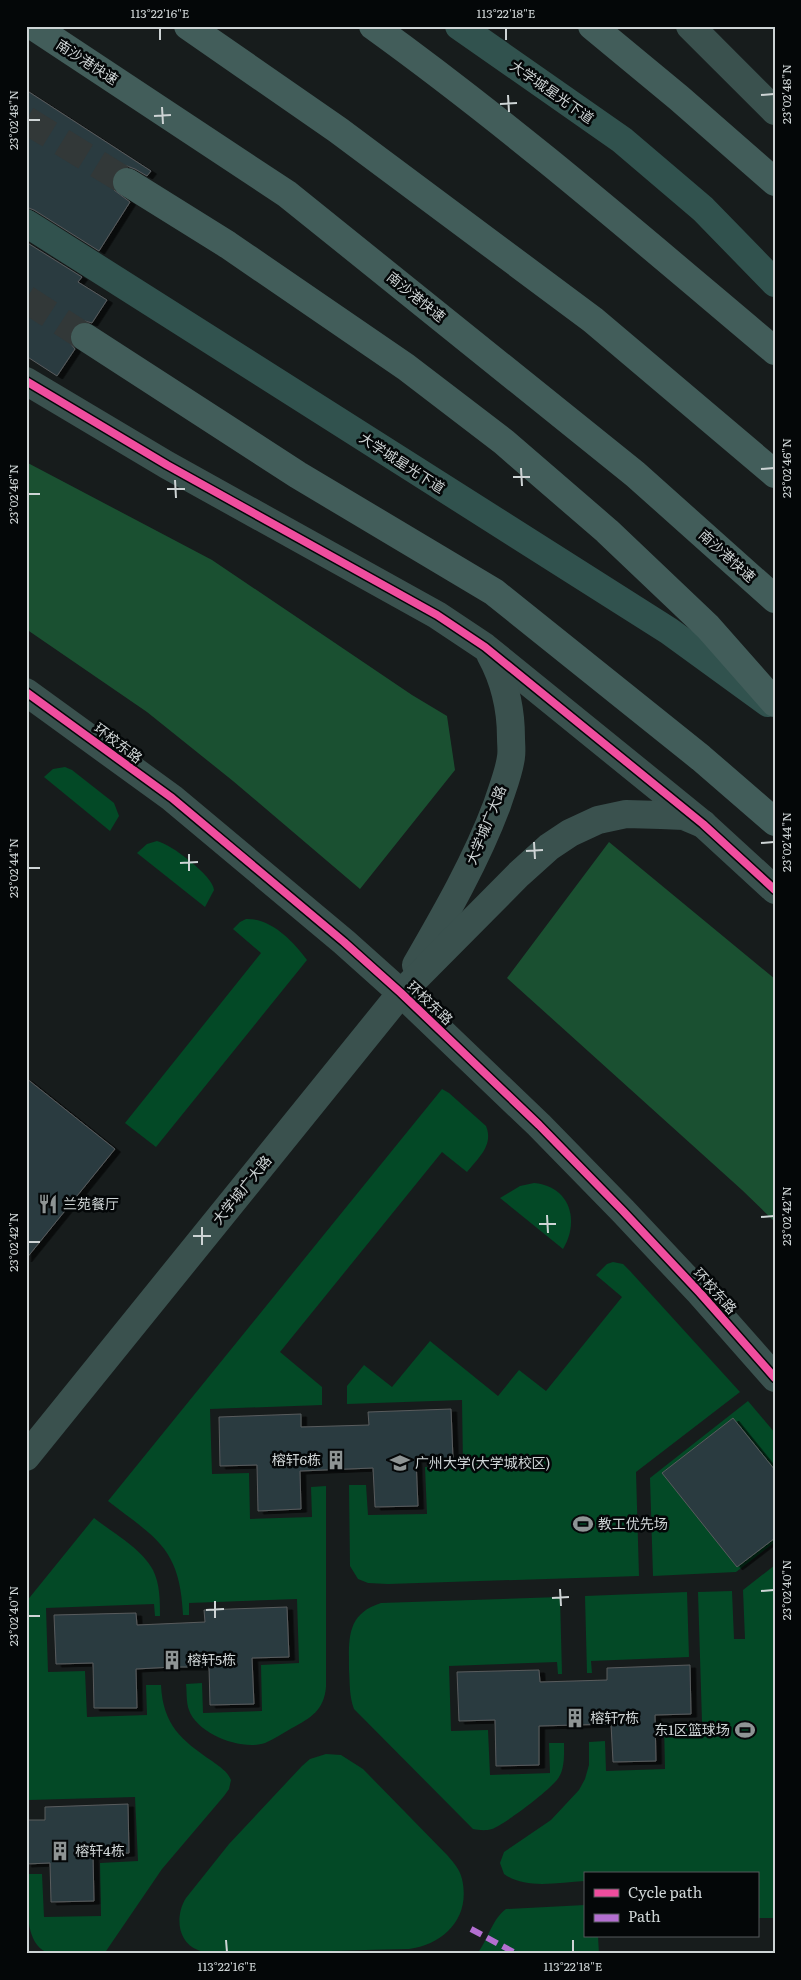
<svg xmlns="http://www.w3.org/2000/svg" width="801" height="1980" font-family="Literata,'Noto Sans SC',serif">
  <defs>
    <filter id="shadow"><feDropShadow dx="5.5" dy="3" stdDeviation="0" flood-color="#0009"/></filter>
  </defs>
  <rect width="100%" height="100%" fill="#171c1c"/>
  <g fill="#034926">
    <polygon points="65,767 72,770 114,803 119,816 110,831 44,777 53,769"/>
    <path d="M 157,841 C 171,844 213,876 214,890 L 205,907 L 137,853 L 147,844 Z"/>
    <path d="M 246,919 C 271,918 293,941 307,960 L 156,1147 L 125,1123 L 261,953 L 233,929 L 240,922 Z"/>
    <path d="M 442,1089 L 449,1093 L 486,1126 C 494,1145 478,1158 467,1172 L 442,1152 L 280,1352 L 322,1387 L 322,1405 L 210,1409 L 212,1474 L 249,1473 L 250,1519 L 312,1517 L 311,1487 L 326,1486 L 326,1687 C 324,1710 311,1718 292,1728 C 283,1733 274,1739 265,1743 C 242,1751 197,1734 189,1710 C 186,1702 187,1692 186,1684 L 202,1683 L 203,1713 L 262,1711 L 261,1665 L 299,1663 L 297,1599 L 189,1603 L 189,1615 L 183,1615 C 180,1548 157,1539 108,1501 Z"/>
    <path d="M 534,1183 C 570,1186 580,1221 563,1249 L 500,1198 L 520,1186 Z"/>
    <polygon points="613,1262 623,1264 630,1271 740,1392 636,1472 639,1576 388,1584 368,1583 358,1579 350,1566 349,1485 366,1485 368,1515 427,1514 425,1467 463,1466 462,1400 347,1404 347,1386 364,1365 392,1387 430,1341 498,1396 519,1370 546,1391 622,1297 596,1275 607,1264"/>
    <polygon points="748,1401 775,1433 775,1542 736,1572 653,1576 650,1478"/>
    <path d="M 94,1518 C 113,1533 141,1548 153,1570 C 160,1584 160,1601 160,1616 L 155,1616 L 154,1604 L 46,1608 L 48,1672 L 85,1671 L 87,1717 L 147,1715 L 146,1685 L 161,1685 C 163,1725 181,1740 212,1761 C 220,1767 227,1771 231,1780 L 229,1789 L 224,1796 L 162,1869 L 104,1954 C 88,1954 65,1957 50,1953 C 22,1947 28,1897 27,1874 L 42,1874 L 44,1917 L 101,1916 L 100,1863 L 138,1861 L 135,1797 L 29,1800 L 29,1813 L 26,1813 L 26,1602 Z"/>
    <path d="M 775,1565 L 775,1918 L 757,1918 L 757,1874 L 585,1874 L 585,1881 C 559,1882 526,1890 504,1874 L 500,1863 L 504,1852 L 551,1820 L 579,1790 L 585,1779 L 589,1765 L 589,1742 L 605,1741 L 606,1771 L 665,1769 L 664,1724 L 702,1722 L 698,1592 L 732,1591 L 734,1639 L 745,1639 L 743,1590 Z"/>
    <polygon points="687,1592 689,1657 591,1661 592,1673 587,1673 585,1596"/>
    <path d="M 560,1597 L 562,1674 L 558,1674 L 557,1662 L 449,1666 L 451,1731 L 488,1730 L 490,1775 L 550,1773 L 549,1743 L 564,1743 C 564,1753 565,1767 559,1777 C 552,1789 505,1824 492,1829 C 485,1831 479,1830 473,1829 L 354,1709 C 349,1696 350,1683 349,1670 C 349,1639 346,1614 381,1603 Z"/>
    <path d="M 326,1754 L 341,1755 L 363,1769 L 448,1856 C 454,1863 460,1870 462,1879 C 471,1918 444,1944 409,1949 C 363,1950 316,1951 270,1953 C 248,1954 219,1959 198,1950 C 177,1942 175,1915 186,1898 L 229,1844 L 302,1766 L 310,1759 Z"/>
    <path d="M 585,1905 L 585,1936 L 598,1936 L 599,1954 L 477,1954 C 488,1940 492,1919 506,1909 Z"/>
  </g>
  <g fill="#1a5031">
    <polygon points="26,462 212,560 412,695 447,716 455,770 360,889 233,781 147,712 26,629"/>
    <polygon points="609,842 775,979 775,1222 742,1190 507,978"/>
  </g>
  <g fill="#2c3a41" stroke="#585c5d" filter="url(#shadow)">
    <polygon points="26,90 151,171 147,176 135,169 127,166 120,168 114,173 111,181 114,190 130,202 99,251 34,210 26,207"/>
    <polygon points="26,242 82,277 78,282 107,300 92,323 85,321 78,323 72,328 69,337 71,344 75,349 57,376 26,356"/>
    <polygon points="26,1078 115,1149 26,1259"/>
    <polygon points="451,1409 453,1459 416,1459 418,1506 375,1507 373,1468 300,1471 301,1509 258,1511 257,1465 220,1466 219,1417 301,1414 301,1427 369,1425 368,1412"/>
    <polygon points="733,1418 775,1470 775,1538 737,1567 662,1473"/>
    <polygon points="287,1607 289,1657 252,1658 254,1704 210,1705 209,1667 173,1667 136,1669 137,1708 94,1708 93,1663 56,1664 54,1615 136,1613 137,1625 205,1622 204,1610"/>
    <polygon points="690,1665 691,1714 655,1715 656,1761 613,1762 611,1724 576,1725 539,1726 539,1765 496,1766 495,1720 459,1721 457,1672 539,1670 540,1682 607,1680 607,1668"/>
    <polygon points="128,1804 129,1853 93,1855 94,1901 51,1902 50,1863 26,1864 26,1820 45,1820 45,1807"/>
  </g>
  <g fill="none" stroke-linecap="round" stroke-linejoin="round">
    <g stroke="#323838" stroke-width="28" stroke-dasharray="28 14" stroke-linecap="butt">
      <polyline points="26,120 127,182"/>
      <polyline points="26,299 85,337"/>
    </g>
    <g stroke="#3a514e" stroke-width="28">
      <polyline points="690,26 775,111"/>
      <polyline points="26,381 167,465 437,615 485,647 703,824 775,890"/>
      <polyline points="26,692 172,798 344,942 401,993 539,1125 623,1211 700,1293 775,1378"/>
      <path d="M 416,965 C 446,913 476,861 497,805 C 502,789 509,773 511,757 C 512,751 511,744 511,738 C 511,707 505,681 490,654"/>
      <polyline points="26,1457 401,993 519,874 549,847 570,833 598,820 626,814 661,815 684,816 703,824"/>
    </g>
    <g stroke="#31524e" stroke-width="28">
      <polyline points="459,26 622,140 703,209 775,283"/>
      <polyline points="26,223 669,631 768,703"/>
    </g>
    <g stroke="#425d5a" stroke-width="28">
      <polyline points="33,26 287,194 635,474 775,599"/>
      <polyline points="188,26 338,130 593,320 775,474"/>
      <path d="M 373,26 C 513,127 643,240 775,351"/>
      <polyline points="592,26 679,98 775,182"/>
      <polyline points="127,182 228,245 406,367 504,442 607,531 708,627 775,703"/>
      <polyline points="85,337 298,475 494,592 701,758 775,822"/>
    </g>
    <polyline stroke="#b36fd0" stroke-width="6" stroke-dasharray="12 6" stroke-linecap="butt" points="471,1929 517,1954"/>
    <defs>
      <g id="cycleway">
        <polyline points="26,381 167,465 437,615 485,647 703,824 775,890"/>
        <polyline points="26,692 172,798 344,942 401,993 539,1125 623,1211 700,1293 775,1378"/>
      </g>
    </defs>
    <use href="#cycleway" stroke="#040708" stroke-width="11"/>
    <use href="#cycleway" stroke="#ef4d9e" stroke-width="8"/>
  </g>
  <path fill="none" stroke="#ced4d5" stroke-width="2" d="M 160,28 L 160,40M 506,28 L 506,40M 508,95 L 509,112M 761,95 L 774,94M 500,104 L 517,103M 162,107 L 163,124M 154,116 L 171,115M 28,120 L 40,120M 521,468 L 522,486M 761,469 L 774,468M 513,477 L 530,477M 175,480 L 176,498M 167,489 L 185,489M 28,494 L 40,494M 534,842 L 535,859M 761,843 L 774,842M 526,851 L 543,850M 189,854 L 189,871M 180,863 L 198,862M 28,868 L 40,868M 547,1215 L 548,1233M 761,1217 L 774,1216M 539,1224 L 556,1224M 202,1227 L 202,1245M 193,1236 L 211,1236M 28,1242 L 40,1242M 560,1589 L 561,1606M 761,1591 L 774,1590M 552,1598 L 569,1597M 215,1601 L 215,1618M 206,1610 L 224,1609M 28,1616 L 40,1616M 226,1940 L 227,1952M 573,1940 L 573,1952"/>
  <defs>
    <symbol id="restaurant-bare" viewBox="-9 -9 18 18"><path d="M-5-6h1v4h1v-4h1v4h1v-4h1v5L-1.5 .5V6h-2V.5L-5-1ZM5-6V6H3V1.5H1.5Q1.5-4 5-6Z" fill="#8e9494" stroke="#040708" stroke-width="2.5" paint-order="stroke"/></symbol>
    <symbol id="building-bare" viewBox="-9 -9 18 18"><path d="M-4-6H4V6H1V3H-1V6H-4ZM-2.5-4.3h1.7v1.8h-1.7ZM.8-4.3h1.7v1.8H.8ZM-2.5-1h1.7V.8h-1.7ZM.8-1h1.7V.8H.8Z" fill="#8e9494" stroke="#040708" stroke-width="2.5" paint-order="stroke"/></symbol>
    <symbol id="university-bare" viewBox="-9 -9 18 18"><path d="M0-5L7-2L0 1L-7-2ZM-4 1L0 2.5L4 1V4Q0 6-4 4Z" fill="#8e9494" stroke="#040708" stroke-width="2.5" paint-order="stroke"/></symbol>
    <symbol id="stadium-bare" viewBox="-9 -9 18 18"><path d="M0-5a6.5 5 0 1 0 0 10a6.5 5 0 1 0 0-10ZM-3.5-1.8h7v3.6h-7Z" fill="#8e9494" stroke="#040708" stroke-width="2.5" paint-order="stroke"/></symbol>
  </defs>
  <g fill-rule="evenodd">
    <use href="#restaurant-bare" x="34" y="1190" width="28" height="28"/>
    <use href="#building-bare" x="322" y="1446" width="28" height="28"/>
    <use href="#university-bare" x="386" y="1449" width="28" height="28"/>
    <use href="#stadium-bare" x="569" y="1510" width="28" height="28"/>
    <use href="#building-bare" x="158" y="1646" width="28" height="28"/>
    <use href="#building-bare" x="561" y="1704" width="28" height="28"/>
    <use href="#stadium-bare" x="731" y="1716" width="28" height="28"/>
    <use href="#building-bare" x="46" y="1837" width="28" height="28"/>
  </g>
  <g text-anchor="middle" stroke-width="5" stroke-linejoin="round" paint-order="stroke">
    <g font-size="14" fill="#ced4d5" stroke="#040708">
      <text transform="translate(87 62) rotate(33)" y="5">南沙港快速</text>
      <text transform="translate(552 92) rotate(35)" y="5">大学城星光下道</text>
      <text transform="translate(416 297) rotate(39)" y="5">南沙港快速</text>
      <text transform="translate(402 463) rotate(33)" y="5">大学城星光下道</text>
      <text transform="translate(727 556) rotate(42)" y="5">南沙港快速</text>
      <text transform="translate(118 743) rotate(37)" y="5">环校东路</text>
      <text transform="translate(486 825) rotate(-68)" y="5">大学城广大路</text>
      <text transform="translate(430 1003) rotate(43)" y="5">环校东路</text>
      <text transform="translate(242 1190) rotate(-51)" y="5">大学城广大路</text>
      <text transform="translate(715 1291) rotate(48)" y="5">环校东路</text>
    </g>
    <g font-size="14" fill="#ced4d5" stroke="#040708" text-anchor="start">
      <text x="63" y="1209">兰苑餐厅</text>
      <text x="321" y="1465" text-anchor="end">榕轩6栋</text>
      <text x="415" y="1468">广州大学(大学城校区)</text>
      <text x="598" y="1529">教工优先场</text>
      <text x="187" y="1665">榕轩5栋</text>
      <text x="590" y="1723">榕轩7栋</text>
      <text x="730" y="1735" text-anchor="end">东1区篮球场</text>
      <text x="75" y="1856">榕轩4栋</text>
    </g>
  </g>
  <rect width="801" height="1980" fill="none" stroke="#040708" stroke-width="55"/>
  <rect x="584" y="1872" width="175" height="65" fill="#040708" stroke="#55595a"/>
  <rect x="594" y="1889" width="25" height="8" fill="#ef4d9e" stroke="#55595a"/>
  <text x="628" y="1898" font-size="15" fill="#ced4d5">Cycle path</text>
  <rect x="594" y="1914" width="25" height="8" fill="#b36fd0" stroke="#55595a"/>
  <text x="628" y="1922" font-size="15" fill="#ced4d5">Path</text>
  <rect x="28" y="28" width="746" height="1924" fill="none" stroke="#ced4d5" stroke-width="2"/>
  <g font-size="12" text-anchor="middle" fill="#ced4d5">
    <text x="160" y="18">113°22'16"E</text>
    <text x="506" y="18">113°22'18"E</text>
    <text transform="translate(787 94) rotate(-90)" y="4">23°02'48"N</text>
    <text transform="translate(14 120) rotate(-90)" y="4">23°02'48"N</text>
    <text transform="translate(787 468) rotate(-90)" y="4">23°02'46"N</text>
    <text transform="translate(14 494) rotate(-90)" y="4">23°02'46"N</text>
    <text transform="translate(787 842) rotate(-90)" y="4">23°02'44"N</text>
    <text transform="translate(14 868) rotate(-90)" y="4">23°02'44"N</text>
    <text transform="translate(787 1216) rotate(-90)" y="4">23°02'42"N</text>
    <text transform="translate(14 1242) rotate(-90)" y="4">23°02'42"N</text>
    <text transform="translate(787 1590) rotate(-90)" y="4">23°02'40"N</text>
    <text transform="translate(14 1616) rotate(-90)" y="4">23°02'40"N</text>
    <text x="227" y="1971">113°22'16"E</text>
    <text x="573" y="1971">113°22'18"E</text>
  </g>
</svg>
